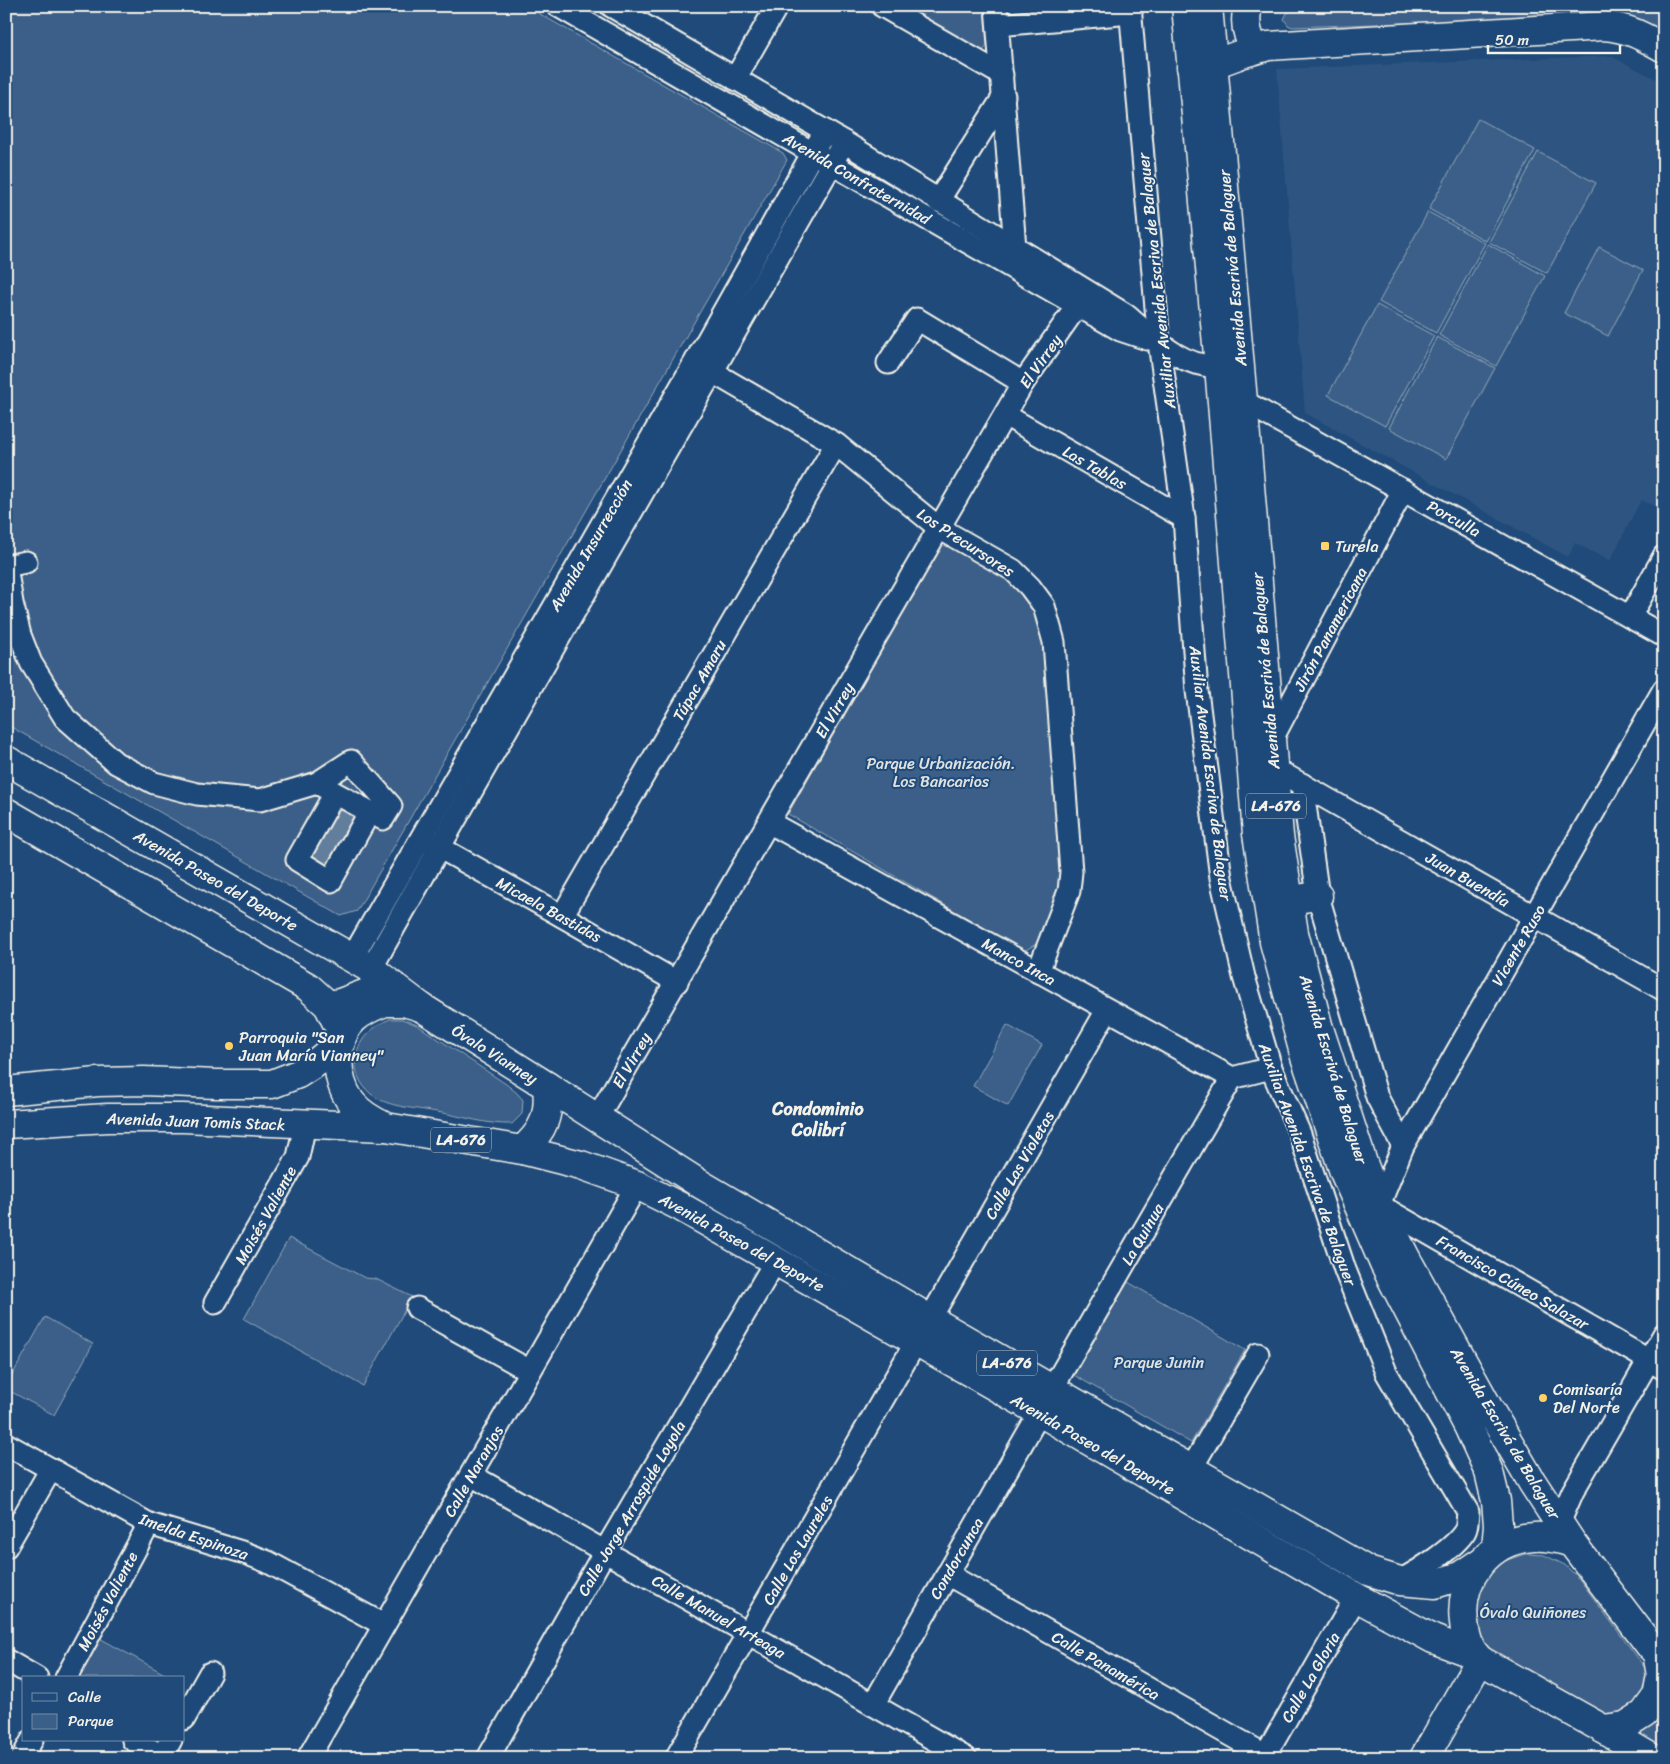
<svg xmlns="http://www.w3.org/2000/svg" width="1670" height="1764" font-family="Sriracha,sans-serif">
  <rect width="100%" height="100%" fill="#1f4a7a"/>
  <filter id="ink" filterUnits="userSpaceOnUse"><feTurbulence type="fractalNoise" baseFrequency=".02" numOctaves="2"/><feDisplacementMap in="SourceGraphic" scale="10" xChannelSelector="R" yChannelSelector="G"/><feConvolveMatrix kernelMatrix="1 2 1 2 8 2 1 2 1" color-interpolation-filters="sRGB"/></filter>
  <g filter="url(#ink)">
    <polygon fill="#2d5581" points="1611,56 1664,83 1664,507 1662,510 1641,500 1610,561 1575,543 1568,557 1305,413 1277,69"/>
    <g fill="#3a5f88" stroke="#97a8b8">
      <polygon points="6,6 526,6 783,153 787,160 357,911 341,916 6,724"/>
      <polygon points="896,6 984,6 987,46 981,53"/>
      <polygon points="1405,6 1646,6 1664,16 1664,35 1625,15 1292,27 1288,25 1284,19 1287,13 1292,11"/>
      <polygon points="1478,119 1535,150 1486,241 1429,209"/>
      <polygon points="1538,152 1596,183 1547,273 1489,242"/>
      <polygon points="1428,212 1485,243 1436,333 1379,302"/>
      <polygon points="1488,244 1545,276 1496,366 1439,335"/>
      <polygon points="1599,247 1643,270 1608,336 1564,313"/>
      <polygon points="1377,305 1434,336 1385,426 1328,395"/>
      <polygon points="1437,337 1495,368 1446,459 1389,428"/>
      <polygon points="944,540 1008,577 1029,594 1044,636 1063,876 1038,943 1024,951 788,814"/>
      <path d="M 390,1019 L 402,1019 L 417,1025 L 506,1084 L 517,1093 L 523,1100 L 522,1114 L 512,1124 C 487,1125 462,1116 437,1112 C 421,1109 403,1108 388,1103 C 382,1101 376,1098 371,1094 C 360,1085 354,1071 356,1057 C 359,1037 374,1026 390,1019 Z"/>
      <polygon points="1007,1025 1042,1045 1008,1106 973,1086"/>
      <polygon points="289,1238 365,1278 376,1279 412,1297 363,1386 244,1319"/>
      <polygon points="1128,1282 1245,1350 1191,1443 1074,1375"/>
      <polygon points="45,1317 93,1344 54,1415 6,1389 6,1386"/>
      <polygon points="1525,1554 1544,1555 1565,1565 1580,1580 1648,1672 1643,1706 1609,1718 1499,1659 1484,1641 1473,1625 1473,1600 1485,1575 1498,1563"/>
      <polygon points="94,1635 172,1678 71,1678"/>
      <polygon points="1664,1708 1664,1755 1633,1737 1660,1717"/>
    </g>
    <polygon fill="#627e9d" stroke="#9cacbb" points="337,800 365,816 331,872 304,856"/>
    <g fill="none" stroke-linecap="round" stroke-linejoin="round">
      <defs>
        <g id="street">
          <polyline points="558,6 1120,330 1147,339"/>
          <path d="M 611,6 L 844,142 L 1126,315 C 1152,337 1183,369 1219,366"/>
          <polyline points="882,6 1002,75"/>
          <polyline points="996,6 1015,248"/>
          <path d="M 1130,6 L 1159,343 L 1184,518 L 1197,691 L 1221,878 L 1244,977 L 1271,1068 L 1300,1134 L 1345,1270 L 1386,1372 L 1468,1512 C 1467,1517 1468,1526 1465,1531 C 1454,1549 1418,1571 1400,1581"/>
          <polyline points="998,25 1131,13"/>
          <polyline points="735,79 777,6"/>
          <polyline points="938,201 1004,96"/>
          <polyline points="888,363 917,319 1023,383"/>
          <polyline points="702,366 836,444 939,528 1013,570 1030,587 1044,606 1054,642 1071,872 1069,891 1038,972"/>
          <polyline points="1243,401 1664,636"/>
          <polyline points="1005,415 1184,518"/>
          <polyline points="6,566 12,603 20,635 31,663 65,718 116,763 154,783 197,794 260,800 317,783"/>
          <polyline points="6,566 26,562"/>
          <polyline points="1630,617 1664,556"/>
          <polyline points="1271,741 1403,490"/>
          <polyline points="1273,768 1664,990"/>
          <polyline points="1302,784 1318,896 1377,1097 1403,1146"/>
          <polyline points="335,793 317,783 351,761 391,806 383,819 335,793 297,860 331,881 369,813"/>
          <polyline points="770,823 1232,1078 1271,1068"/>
          <polyline points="426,840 562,916 677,982"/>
          <polyline points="562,916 836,444"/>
          <polyline points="352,958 695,362 825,131"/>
          <path d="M 371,969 C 526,692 687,418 844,142"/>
          <polyline points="597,1118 1023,383 1077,306"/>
          <polyline points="1379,1205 1403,1146 1664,689"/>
          <polyline points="1375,1207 1379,1205 1664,1369"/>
          <polyline points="215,1303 298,1157 305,1125"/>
          <polyline points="417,1308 530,1371"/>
          <polyline points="930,1319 1107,1010"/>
          <polyline points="1052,1389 1232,1078"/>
          <polyline points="6,1444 149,1524 245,1553 268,1562 384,1625"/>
          <polyline points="1191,1469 1258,1354"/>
          <polyline points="471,1475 966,1758"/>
          <polyline points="1554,1535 1573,1491 1664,1334"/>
          <polyline points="6,1547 51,1469"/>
          <polyline points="947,1574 1265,1755"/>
          <polyline points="6,1660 37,1678"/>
          <polyline points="66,1678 149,1524"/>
          <polyline points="873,1705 1040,1412"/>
          <polyline points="184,1719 210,1673"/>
          <polyline points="133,1740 162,1756"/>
          <polyline points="22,1758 32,1740"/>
          <polyline points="161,1758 171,1740"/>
          <polyline points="308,1758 637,1185"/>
          <polyline points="488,1758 605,1551 776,1260"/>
          <polyline points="676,1758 916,1342"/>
          <polyline points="1264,1758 1356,1597"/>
        </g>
        <g id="secondary">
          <path d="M 1248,6 C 1244,22 1246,36 1256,49"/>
          <path d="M 1191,67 L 1214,64 L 1244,53 L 1268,46 L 1604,26 C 1629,28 1642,36 1664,48"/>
          <polyline points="6,760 371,969 421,1007"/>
          <polyline points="6,812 308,987 328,1005 343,1035"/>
          <path d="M 328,1005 L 340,1003 L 372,991 C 377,982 375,978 371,969"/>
          <polyline points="1424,1758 1480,1660"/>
        </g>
        <g id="primary">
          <polyline points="1186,6 1219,366 1257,834 1274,942 1305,1057 1344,1172 1384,1264 1468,1426 1489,1472 1496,1501 1498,1525 1496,1549"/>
          <polyline points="1208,6 1243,401 1279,836 1294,933 1318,1025 1363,1163 1379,1205 1406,1258 1488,1407 1532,1482 1572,1543"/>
          <polyline points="1289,900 1318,896"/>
          <path d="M 385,1002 L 404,1002 L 421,1007 L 547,1086 C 550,1115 544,1131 522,1150 L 386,1127 C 373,1121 360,1114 351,1102 C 335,1079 332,1039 354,1019 C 364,1010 374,1006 385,1002 Z"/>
          <polyline points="547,1086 697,1182 930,1319 1368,1571 1400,1581 1435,1584 1460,1576 1481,1562"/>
          <polyline points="6,1091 98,1082 144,1081 216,1084 272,1084 298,1074 317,1062 341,1042"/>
          <polyline points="6,1124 108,1118 183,1118 384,1127"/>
          <polyline points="522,1150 581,1165 637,1185 681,1207 1040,1412 1356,1597 1433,1639 1473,1654"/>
          <path d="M 1657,1653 L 1661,1675 L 1657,1696 L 1644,1714 L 1625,1726 L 1603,1729 L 1480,1660 C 1469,1650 1465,1636 1464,1622 C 1458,1579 1489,1539 1534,1537 C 1547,1536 1559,1539 1572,1543 L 1651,1647 L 1664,1660"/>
          <polyline points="1603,1729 1652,1758"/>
        </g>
      </defs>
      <use href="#street" stroke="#f4f1e8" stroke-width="25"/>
      <use href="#secondary" stroke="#f4f1e8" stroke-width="31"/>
      <use href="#primary" stroke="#f4f1e8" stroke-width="31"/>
      <use href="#street" stroke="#1f4a7a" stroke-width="21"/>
      <use href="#secondary" stroke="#1f4a7a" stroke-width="28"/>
      <use href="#primary" stroke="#1f4a7a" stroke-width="28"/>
    </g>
  </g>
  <g fill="#ffd166" stroke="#1f4a7a" stroke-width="2">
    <rect x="1320" y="541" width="10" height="10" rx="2.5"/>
    <circle cx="229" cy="1046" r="5"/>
    <circle cx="1543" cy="1398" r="5"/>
  </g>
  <g text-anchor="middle" stroke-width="4" stroke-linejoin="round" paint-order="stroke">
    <g fill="#1f4a7a" stroke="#b4bfc7" stroke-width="1">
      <rect x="1246" y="793.5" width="60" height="25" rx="4"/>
      <rect x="431" y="1127.5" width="60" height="25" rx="4"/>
      <rect x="977" y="1350.5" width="60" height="25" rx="4"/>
    </g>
    <g font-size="15" font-weight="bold" fill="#f4f1e8">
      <text x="1276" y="811">LA-676</text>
      <text x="461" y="1145">LA-676</text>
      <text x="1007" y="1368">LA-676</text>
    </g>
    <g font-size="16" fill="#f4f1e8" stroke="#1f4a7a">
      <text transform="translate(857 178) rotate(30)" y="6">Avenida Confraternidad</text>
      <text transform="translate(1232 268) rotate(-95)" y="6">Avenida Escrivá de Balaguer</text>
      <text transform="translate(1156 281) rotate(-96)" y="6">Auxiliar Avenida Escriva de Balaguer</text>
      <text transform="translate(1040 361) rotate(-55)" y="6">El Virrey</text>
      <text transform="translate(1095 467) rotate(30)" y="6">Las Tablas</text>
      <text transform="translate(1454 518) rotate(29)" y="6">Porculla</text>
      <text transform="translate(966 542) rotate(33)" y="6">Los Precursores</text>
      <text transform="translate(590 545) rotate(-60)" y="6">Avenida Insurrección</text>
      <text transform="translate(1330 629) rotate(-62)" y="6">Jirón Panamericana</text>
      <text transform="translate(1265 671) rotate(-95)" y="6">Avenida Escrivá de Balaguer</text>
      <text transform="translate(699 680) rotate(-60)" y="6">Túpac Amaru</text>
      <text transform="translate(834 710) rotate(-60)" y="6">El Virrey</text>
      <text transform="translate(1211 773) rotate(83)" y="6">Auxiliar Avenida Escriva de Balaguer</text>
      <text transform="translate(1468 879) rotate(30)" y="6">Juan Buendía</text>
      <text transform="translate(216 880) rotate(30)" y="6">Avenida Paseo del Deporte</text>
      <text transform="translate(549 909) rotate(29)" y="6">Micaela Bastidas</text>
      <text transform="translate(1518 945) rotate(-60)" y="6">Vicente Ruso</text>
      <text transform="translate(1019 961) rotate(29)" y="6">Manco Inca</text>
      <text transform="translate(495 1054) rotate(32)" y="6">Óvalo Vianney</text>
      <text transform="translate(631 1060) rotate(-60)" y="6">El Virrey</text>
      <text transform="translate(1334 1069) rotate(73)" y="6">Avenida Escrivá de Balaguer</text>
      <text transform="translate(196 1121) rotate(2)" y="6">Avenida Juan Tomis Stack</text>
      <text transform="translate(1308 1164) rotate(70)" y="6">Auxiliar Avenida Escriva de Balaguer</text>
      <text transform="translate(1019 1165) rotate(-60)" y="6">Calle Las Violetas</text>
      <text transform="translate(265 1215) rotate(-61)" y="6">Moisés Valiente</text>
      <text transform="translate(1142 1234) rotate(-60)" y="6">La Quinua</text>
      <text transform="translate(742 1242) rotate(29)" y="6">Avenida Paseo del Deporte</text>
      <text transform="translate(1513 1282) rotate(30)" y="6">Francisco Cúneo Salazar</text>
      <text transform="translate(1506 1433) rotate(59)" y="6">Avenida Escrivá de Balaguer</text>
      <text transform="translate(1093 1444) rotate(30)" y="6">Avenida Paseo del Deporte</text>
      <text transform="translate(473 1471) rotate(-60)" y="6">Calle Naranjos</text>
      <text transform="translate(631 1508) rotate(-60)" y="6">Calle Jorge Arrospide Loyola</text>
      <text transform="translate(194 1536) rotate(19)" y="6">Imelda Espinoza</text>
      <text transform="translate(797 1550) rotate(-60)" y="6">Calle Los Laureles</text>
      <text transform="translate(956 1558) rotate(-60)" y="6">Condorcunca</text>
      <text transform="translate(107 1601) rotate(-62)" y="6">Moisés Valiente</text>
      <text transform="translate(719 1616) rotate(30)" y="6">Calle Manuel Arteaga</text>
      <text transform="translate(1106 1665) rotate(30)" y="6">Calle Panamérica</text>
      <text transform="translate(1310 1677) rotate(-60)" y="6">Calle La Gloria</text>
    </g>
    <g font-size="16" fill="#f4f1e8" stroke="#1f4a7a" text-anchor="start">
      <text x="1335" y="552">Turela</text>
      <text x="239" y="1043">Parroquia "San<tspan x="239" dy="18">Juan María Vianney"</tspan></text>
      <text x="1553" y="1395">Comisaría<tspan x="1553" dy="18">Del Norte</tspan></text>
    </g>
    <g font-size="16" fill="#e1e2de" stroke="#1f4a7a">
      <text x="941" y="769">Parque Urbanización.<tspan x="941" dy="18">Los Bancarios</tspan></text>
      <text x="1159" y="1368">Parque Junin</text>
      <text x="1533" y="1618">Óvalo Quiñones</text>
    </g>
    <g font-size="18" font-weight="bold" fill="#f4f1e8" stroke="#1f4a7a">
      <text x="818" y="1115">Condominio<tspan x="818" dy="21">Colibrí</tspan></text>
    </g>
  </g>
  <rect width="1670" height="1764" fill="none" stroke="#1f4a7a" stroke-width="25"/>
  <rect x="12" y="12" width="1645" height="1739" fill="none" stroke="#f4f1e8" stroke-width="2" filter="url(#ink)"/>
  <rect x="22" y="1676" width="162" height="65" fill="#1f4a7a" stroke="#748da6"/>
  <rect x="32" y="1693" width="25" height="8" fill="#1f4a7a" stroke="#748da6"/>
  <text x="68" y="1702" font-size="15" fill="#f4f1e8">Calle</text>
  <rect x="32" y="1714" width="25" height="15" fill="#3a5f88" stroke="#748da6"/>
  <text x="68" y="1726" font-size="15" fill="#f4f1e8">Parque</text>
  <path d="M1488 45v8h132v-8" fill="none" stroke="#f4f1e8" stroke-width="2.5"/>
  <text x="1495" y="45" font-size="15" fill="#f4f1e8" stroke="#1f4a7a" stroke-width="4" paint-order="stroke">50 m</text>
</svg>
